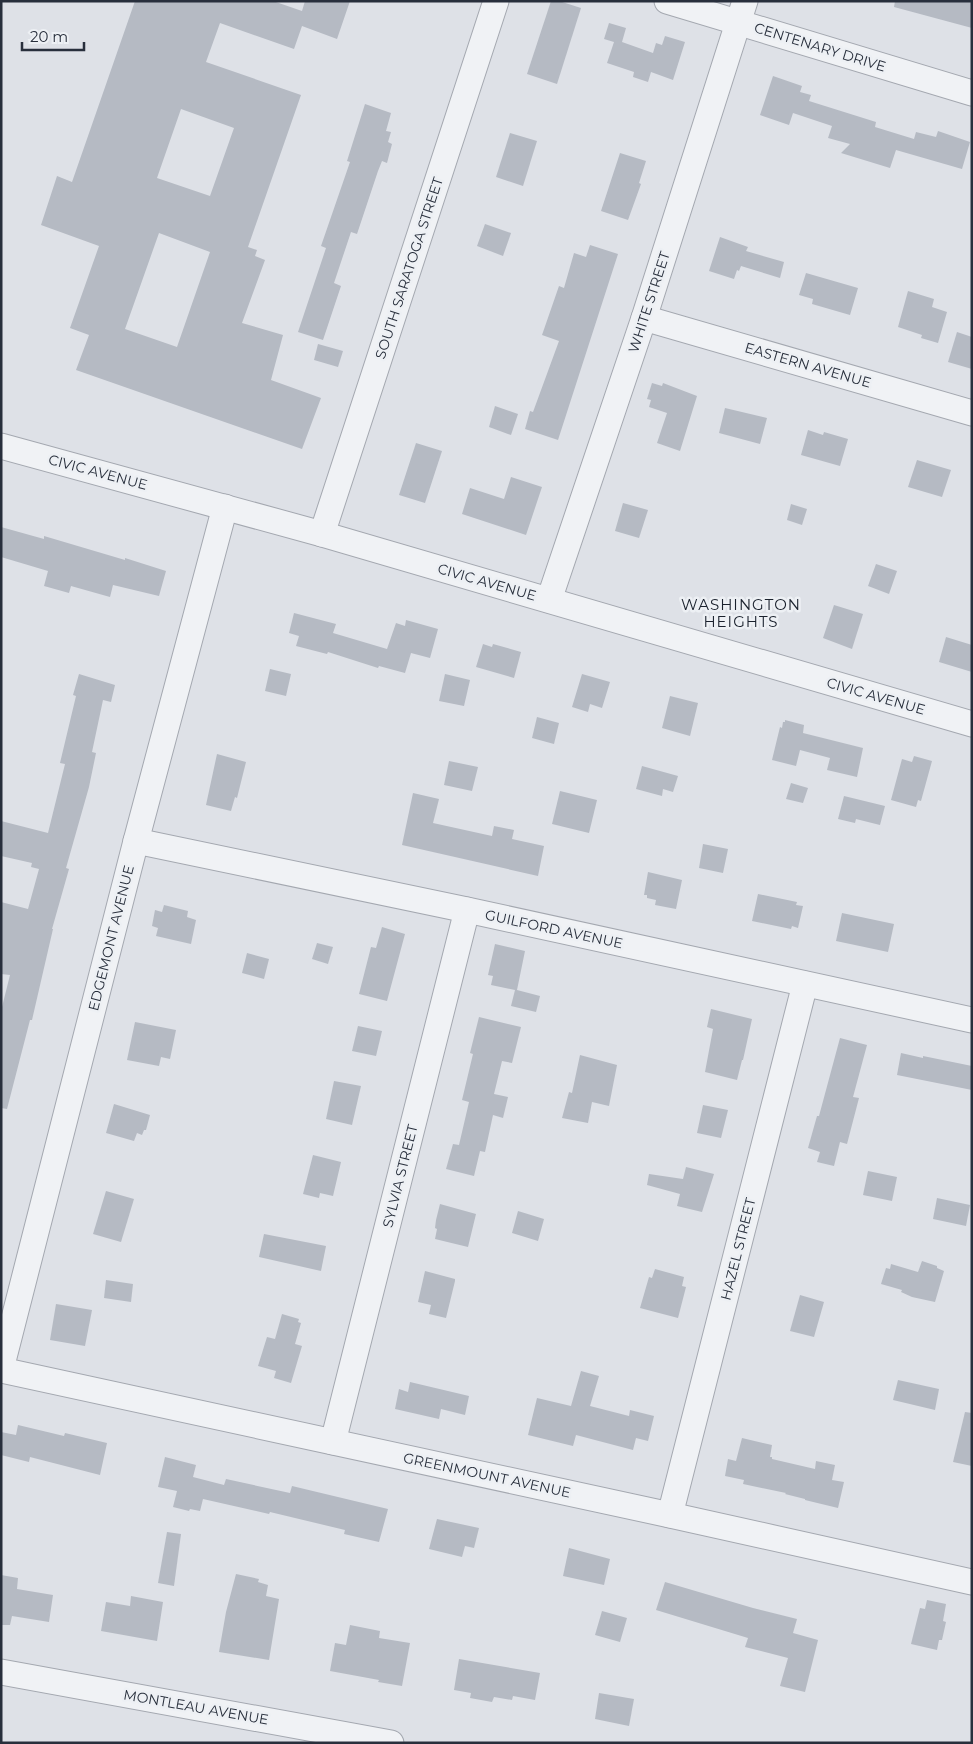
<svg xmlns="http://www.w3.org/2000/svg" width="973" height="1744" font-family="Montserrat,sans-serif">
  <rect width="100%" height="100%" fill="#dee1e7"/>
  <g fill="#b5bac3" fill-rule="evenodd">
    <path d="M 135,1 L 273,1 L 302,11 L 305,1 L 350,1 L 337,39 L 302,26 L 294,49 L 220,23 L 206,62 L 301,95 L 248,247 L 257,250 L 255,256 L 265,260 L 242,323 L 283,335 L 271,380 L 321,398 L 302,449 L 76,370 L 89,335 L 70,328 L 99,246 L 41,225 L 57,176 L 72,182 ZM 181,109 L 234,128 L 210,196 L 157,178 ZM 159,233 L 210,252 L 177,347 L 125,329 Z"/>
    <polygon points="551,1 559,1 581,8 557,84 527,74"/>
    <polygon points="895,1 972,1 972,28 894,7"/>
    <polygon points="609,23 626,28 622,42 653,53 656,43 662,45 665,36 685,42 673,80 651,72 648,82 633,77 634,72 607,63 614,42 604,39"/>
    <polygon points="773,76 802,86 800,92 811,95 809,101 876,122 875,127 914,139 916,132 936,137 938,131 970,142 962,169 896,150 890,168 841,153 850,144 828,138 832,126 793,113 789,125 760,115"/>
    <polygon points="365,104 391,113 386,131 391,132 388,142 392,144 387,163 382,161 378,171 357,234 351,232 334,283 341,286 323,340 298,332 326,248 321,246 350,162 347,161"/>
    <polygon points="510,133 537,141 523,186 496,177"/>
    <polygon points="620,153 646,161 639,183 641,184 628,220 601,211"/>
    <polygon points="485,224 511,233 503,256 477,246"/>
    <polygon points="720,237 748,247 746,251 784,262 780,278 741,266 739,271 737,270 734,279 709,271"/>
    <polygon points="590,245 618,254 558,440 525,429 530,411 533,412 559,341 542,335 559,286 564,288 574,253 586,257"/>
    <polygon points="806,273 858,288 850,315 812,304 813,299 799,295"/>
    <polygon points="908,291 934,299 932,307 947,312 938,343 921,338 922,335 898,327"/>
    <polygon points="957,332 972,337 972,369 948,362"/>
    <polygon points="318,344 343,351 338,367 314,360"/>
    <polygon points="652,383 662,386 663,383 697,396 680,451 657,443 667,413 649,407 651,400 647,399"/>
    <polygon points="495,406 518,414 511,435 489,427"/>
    <polygon points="725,408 767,418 760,444 719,433"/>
    <polygon points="808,430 823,435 824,432 848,439 840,466 801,455"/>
    <polygon points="416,443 442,451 425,503 399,495"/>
    <polygon points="917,460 951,470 942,497 908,487"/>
    <polygon points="511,477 542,487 526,535 462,514 470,488 504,499"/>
    <polygon points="623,503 648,510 639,538 615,531"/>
    <polygon points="791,504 807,509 802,525 787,520"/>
    <polygon points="1,527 44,539 44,536 125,560 125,558 166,571 159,596 113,585 110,597 71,586 69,593 44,586 48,571 1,557"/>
    <polygon points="876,564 897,571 889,594 868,586"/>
    <polygon points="834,605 863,614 852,649 823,638"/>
    <polygon points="294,613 336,624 333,633 387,649 396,623 405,626 406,620 438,629 430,658 411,653 405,673 379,666 378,668 328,652 327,654 296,646 299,636 289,633"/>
    <polygon points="946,637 972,645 972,672 939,662"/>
    <polygon points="483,644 492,647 493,644 521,652 514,678 476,667"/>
    <polygon points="270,669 291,674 286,696 265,691"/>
    <polygon points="79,674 115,685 111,702 103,700 92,752 96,753 89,787 66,868 69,869 52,929 53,929 32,1020 30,1020 7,1109 1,1108 1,1011 10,975 1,974 1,902 28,909 39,869 31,867 32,863 1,856 1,821 48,833 65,764 60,763 76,696 73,695"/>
    <polygon points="445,674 470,680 464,706 439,701"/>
    <polygon points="582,674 610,682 602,708 590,704 588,712 572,707"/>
    <polygon points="670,696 698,703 690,736 662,728"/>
    <polygon points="537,717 559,723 554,744 532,738"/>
    <polygon points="785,720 804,725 803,733 863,748 857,777 827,770 830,758 800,750 796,766 772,760 780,727 782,728 783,722 785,722"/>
    <polygon points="217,754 246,762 237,798 235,797 231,811 206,805"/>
    <polygon points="914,756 932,761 921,801 918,800 916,807 891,800 902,759 912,762"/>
    <polygon points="449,761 478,767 472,791 444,785"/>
    <polygon points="642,766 678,776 673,792 663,789 662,796 636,789"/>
    <polygon points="791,783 808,788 803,803 786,799"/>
    <polygon points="560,791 597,800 589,833 552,824"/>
    <polygon points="413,793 439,799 433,823 492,836 494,826 514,830 512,839 544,846 538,876 402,845"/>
    <polygon points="844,796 885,806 880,825 856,819 855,823 838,819"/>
    <polygon points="703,844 728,849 723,873 699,868"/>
    <polygon points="648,872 682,880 676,909 655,905 656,900 647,898 647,895 644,895"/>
    <polygon points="758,894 797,902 796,905 803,906 798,928 792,926 791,929 752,921"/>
    <polygon points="164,905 188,911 187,917 196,920 191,944 156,936 158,928 152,926 155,910 162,912"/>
    <polygon points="842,913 894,924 888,952 836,941"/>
    <polygon points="382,927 405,934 387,1001 359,994 371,947 376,948"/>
    <polygon points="317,943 333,947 328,964 312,959"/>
    <polygon points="495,944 525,951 517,990 540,996 536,1012 511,1006 515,990 491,985 493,976 488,975"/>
    <polygon points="247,953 269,959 264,979 242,973"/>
    <polygon points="711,1009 752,1019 743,1060 742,1060 737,1080 705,1072 713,1029 707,1027"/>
    <polygon points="479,1017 521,1027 512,1063 502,1061 494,1094 508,1097 503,1118 493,1115 485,1152 480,1151 474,1176 446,1169 453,1144 459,1145 469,1102 462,1100 473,1054 470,1053"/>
    <polygon points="135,1022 176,1030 170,1059 161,1057 159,1066 127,1060"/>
    <polygon points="358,1026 382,1031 376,1056 352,1051"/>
    <polygon points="840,1038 867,1045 853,1097 859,1098 847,1144 840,1142 834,1166 817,1162 820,1152 808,1148 817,1116 819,1116"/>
    <polygon points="901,1053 923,1058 923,1056 972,1066 972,1090 897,1075"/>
    <polygon points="580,1055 617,1065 609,1106 592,1102 588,1123 562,1118 569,1092 572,1093"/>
    <polygon points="334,1081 361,1086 352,1125 326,1119"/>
    <polygon points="114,1104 150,1115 146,1130 144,1130 142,1135 137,1133 134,1141 106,1133"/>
    <polygon points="703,1105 728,1110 721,1138 697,1133"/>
    <polygon points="313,1155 341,1162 333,1196 320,1193 319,1198 303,1194"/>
    <polygon points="686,1167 714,1174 702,1212 677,1206 680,1194 647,1185 649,1174 683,1179"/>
    <polygon points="868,1171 897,1177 892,1201 863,1195"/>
    <polygon points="106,1191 134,1199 121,1242 93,1234"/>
    <polygon points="937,1198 970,1205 966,1226 933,1219"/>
    <polygon points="440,1204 476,1214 468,1247 435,1239 437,1229 435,1228 436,1220"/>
    <polygon points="518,1211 544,1219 538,1241 512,1233"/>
    <polygon points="264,1234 326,1246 321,1271 259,1257"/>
    <polygon points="922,1261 937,1266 937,1268 944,1271 935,1302 912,1297 901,1292 902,1290 881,1284 886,1268 890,1269 891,1264 918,1272"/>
    <polygon points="655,1269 684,1277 682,1286 686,1287 678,1318 640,1308 649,1277 652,1278"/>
    <polygon points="425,1271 455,1279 455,1281 446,1318 429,1314 431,1305 418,1302"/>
    <polygon points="106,1280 133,1284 131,1302 104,1298"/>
    <polygon points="800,1295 824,1302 814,1337 790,1331"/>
    <polygon points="56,1304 92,1310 85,1346 50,1340"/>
    <polygon points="282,1314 299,1319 298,1322 301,1323 295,1344 302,1346 291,1383 274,1378 276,1371 258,1366 267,1337 275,1339"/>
    <polygon points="581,1371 599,1376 590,1406 629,1416 630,1410 654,1416 648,1441 636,1438 633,1450 576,1435 573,1446 528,1435 537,1398 571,1406"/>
    <polygon points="898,1380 939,1389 935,1410 893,1400"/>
    <polygon points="410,1382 469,1396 465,1415 441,1409 439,1419 395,1409 399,1389 408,1392"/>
    <polygon points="965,1412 972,1413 972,1466 953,1462"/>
    <polygon points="18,1425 64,1436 65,1433 107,1443 100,1475 30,1457 29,1462 1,1455 1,1432 16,1435"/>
    <polygon points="742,1438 772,1445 770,1457 772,1457 772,1459 815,1469 816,1461 835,1465 832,1480 844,1482 838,1508 805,1500 805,1499 785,1494 786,1493 743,1484 744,1480 725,1476 728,1459 736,1461"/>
    <polygon points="165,1457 196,1465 193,1477 224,1485 226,1479 290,1493 292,1486 388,1509 379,1542 344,1534 345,1530 270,1512 269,1514 203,1499 200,1511 190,1509 189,1511 173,1507 177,1491 158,1487"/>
    <polygon points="437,1519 479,1528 474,1548 465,1546 462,1557 429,1549"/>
    <polygon points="167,1532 181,1534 174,1586 158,1583"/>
    <polygon points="569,1548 610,1559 604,1585 563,1576"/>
    <polygon points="236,1574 259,1579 258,1582 268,1585 266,1596 279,1599 269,1660 219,1652 226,1612"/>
    <polygon points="1,1575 18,1578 17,1589 53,1595 49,1622 12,1616 10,1625 1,1625"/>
    <polygon points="665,1582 753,1608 797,1619 793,1633 818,1640 805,1692 780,1686 788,1658 745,1647 748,1638 656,1610"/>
    <polygon points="131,1596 163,1602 157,1641 101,1631 106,1602 130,1606"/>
    <polygon points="927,1600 946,1604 943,1621 946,1622 942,1640 939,1640 937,1650 911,1644 920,1608 925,1609"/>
    <polygon points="602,1611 627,1618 620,1642 595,1635"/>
    <polygon points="350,1625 380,1631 379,1638 410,1643 402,1686 378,1682 379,1680 330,1671 335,1643 346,1645"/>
    <polygon points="459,1659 540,1673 535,1700 513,1696 512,1700 494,1697 492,1702 470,1698 471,1693 454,1690"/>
    <polygon points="599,1693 634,1699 629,1726 595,1719"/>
  </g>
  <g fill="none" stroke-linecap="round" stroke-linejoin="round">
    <defs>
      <g id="minor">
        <polyline points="667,1 972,93"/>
        <polyline points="644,318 972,413"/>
        <polyline points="1,446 322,534 972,724"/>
        <polyline points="322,534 496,1"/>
        <polyline points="549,600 644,318 745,1"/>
        <polyline points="136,841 467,910 972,1020"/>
        <polyline points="1,1369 136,841 225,507"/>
        <polyline points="1,1370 670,1515 972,1582"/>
        <polyline points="333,1442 467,910"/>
        <polyline points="670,1515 805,984"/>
        <polyline points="1,1672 391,1743"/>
      </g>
    </defs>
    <use href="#minor" stroke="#a4a8b0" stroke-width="27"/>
    <use href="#minor" stroke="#f0f2f5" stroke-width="25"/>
  </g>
  <g text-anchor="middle" stroke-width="5" stroke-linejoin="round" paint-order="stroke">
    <g font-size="14" fill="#282f3c" stroke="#edf0f4">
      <text transform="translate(820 47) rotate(17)" y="5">CENTENARY DRIVE</text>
      <text transform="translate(409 268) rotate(-72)" y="5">SOUTH SARATOGA STREET</text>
      <text transform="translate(649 302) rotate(-72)" y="5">WHITE STREET</text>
      <text transform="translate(808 365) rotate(16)" y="5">EASTERN AVENUE</text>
      <text transform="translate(98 472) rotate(15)" y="5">CIVIC AVENUE</text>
      <text transform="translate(487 582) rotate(16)" y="5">CIVIC AVENUE</text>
      <text transform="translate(876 696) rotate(16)" y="5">CIVIC AVENUE</text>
      <text transform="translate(554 929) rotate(12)" y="5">GUILFORD AVENUE</text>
      <text transform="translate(111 938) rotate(-76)" y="5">EDGEMONT AVENUE</text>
      <text transform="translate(400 1176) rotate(-76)" y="5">SYLVIA STREET</text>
      <text transform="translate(738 1249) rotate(-76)" y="5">HAZEL STREET</text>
      <text transform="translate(487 1475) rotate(12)" y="5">GREENMOUNT AVENUE</text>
      <text transform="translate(196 1707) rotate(10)" y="5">MONTLEAU AVENUE</text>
    </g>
    <g font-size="15" letter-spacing="1" fill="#1a212d" stroke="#edf0f4">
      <text x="741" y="610">WASHINGTON<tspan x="741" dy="17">HEIGHTS</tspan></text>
    </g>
  </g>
  <rect width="973" height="1744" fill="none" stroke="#282f3c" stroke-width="5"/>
  <path d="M22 42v8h62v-8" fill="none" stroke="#282f3c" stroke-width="2.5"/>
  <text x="30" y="42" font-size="15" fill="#282f3c" stroke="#edf0f4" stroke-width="4" paint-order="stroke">20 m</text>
</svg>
